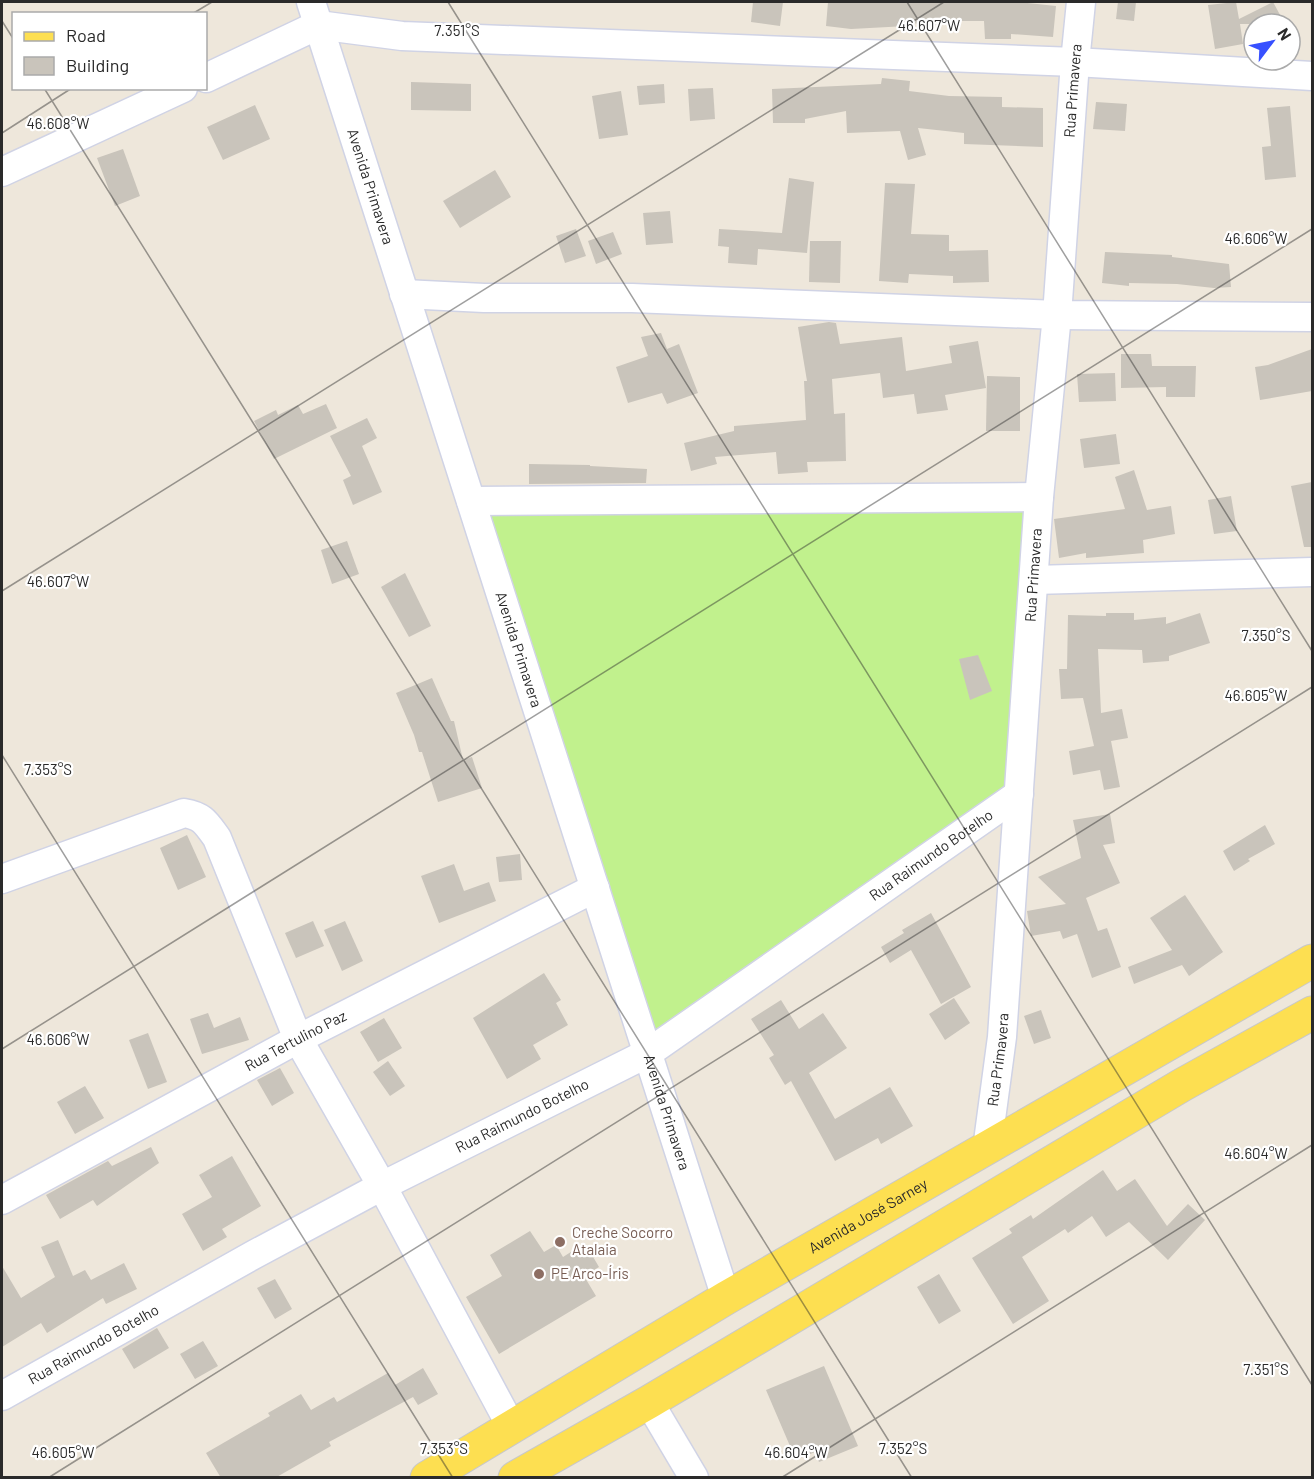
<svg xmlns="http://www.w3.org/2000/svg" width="1314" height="1479" font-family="Barlow,sans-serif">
  <rect width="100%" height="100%" fill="#eee7db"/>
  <polygon fill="#c1f18d" points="1039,497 1020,775 648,1053 471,501"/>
  <g fill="#c9c4bb">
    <polygon points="753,2 783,2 780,26 751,22"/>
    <polygon points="828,2 1018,2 1056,6 1053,37 1011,34 1011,39 985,39 984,21 941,21 941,25 907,23 907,26 851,29 826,26"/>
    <polygon points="1118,2 1136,2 1134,21 1116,19"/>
    <polygon points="1236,2 1239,19 1273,2 1285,24 1240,24 1243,44 1215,49 1208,5"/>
    <polygon points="882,78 910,81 909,91 949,96 1002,97 1002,107 1043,108 1043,147 964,144 964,133 918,128 926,155 908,160 900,131 847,133 846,111 805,119 805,123 773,123 772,89 881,84"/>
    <polygon points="411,82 471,84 471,111 411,110"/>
    <polygon points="664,84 665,103 639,105 637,86"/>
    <polygon points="713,88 715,119 690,121 688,89"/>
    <polygon points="621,91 628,135 599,139 592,96"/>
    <polygon points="1096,102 1127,104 1125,131 1093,129"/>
    <polygon points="255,105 270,139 223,160 207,127"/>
    <polygon points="1290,106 1296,177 1265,180 1262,147 1271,146 1267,108"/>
    <polygon points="123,149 140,196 115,206 97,158"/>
    <polygon points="495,170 511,197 460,228 443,201"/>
    <polygon points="789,178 814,182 807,253 758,249 757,265 728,263 729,247 718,246 719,229 782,233"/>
    <polygon points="885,183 915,184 911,234 949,235 949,251 988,250 989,282 953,283 953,276 909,274 908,283 879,281"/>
    <polygon points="670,211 673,243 646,245 643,213"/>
    <polygon points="576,229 586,256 565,263 556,236"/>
    <polygon points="613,232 622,254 596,264 588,241"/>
    <polygon points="810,241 841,241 840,283 809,282"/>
    <polygon points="1105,252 1172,255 1172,257 1229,264 1231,287 1214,288 1177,284 1129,283 1129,286 1102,283"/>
    <polygon points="829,322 836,323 840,344 902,337 906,371 952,363 949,346 978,341 986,388 945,395 948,410 917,414 914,394 883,398 880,373 832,379 834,414 845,413 846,461 807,462 808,472 778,474 776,452 715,457 717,464 691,471 684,443 734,431 734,426 806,420 804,381 807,381 798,327"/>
    <polygon points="661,333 667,349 679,344 698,393 667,404 662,393 628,403 616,367 648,356 641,337"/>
    <polygon points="1312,349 1312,391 1260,400 1255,367 1268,365"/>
    <polygon points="1121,354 1151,354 1152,366 1196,366 1195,397 1166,397 1166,387 1121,388"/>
    <polygon points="1115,373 1116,401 1079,402 1077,374"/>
    <polygon points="987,376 1020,377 1020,431 986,431"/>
    <polygon points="326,404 337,428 274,459 254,421 276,410 278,415 298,405 303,414"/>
    <polygon points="367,418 377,438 362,446 382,492 353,505 343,480 351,476 330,436"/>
    <polygon points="1116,434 1120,464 1084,468 1080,439"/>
    <polygon points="529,464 590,465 590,466 647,469 646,483 529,484"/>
    <polygon points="1134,470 1147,510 1171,506 1175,534 1143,540 1144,553 1086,558 1086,553 1059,558 1054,519 1125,509 1115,477"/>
    <polygon points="1312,482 1312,547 1304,547 1291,486"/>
    <polygon points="1231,496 1237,531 1214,534 1208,500"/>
    <polygon points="347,541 359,574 332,584 321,550"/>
    <polygon points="405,573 431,626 409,637 381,587"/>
    <polygon points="1106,613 1134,613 1134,620 1166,617 1166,624 1200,613 1210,643 1169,656 1169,661 1143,663 1142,650 1098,649 1101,713 1122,709 1128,738 1111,741 1120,787 1104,790 1100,770 1073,775 1069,751 1094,746 1083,698 1061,699 1059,669 1067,669 1068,615 1106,616"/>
    <polygon points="978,655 992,691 970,700 959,659"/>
    <polygon points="432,678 451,721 454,721 463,760 472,757 482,788 438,802 422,752 419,752 414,735 396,693"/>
    <polygon points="1110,814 1115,843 1103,845 1120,883 1086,898 1098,931 1107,928 1121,967 1092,978 1077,934 1063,939 1060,931 1031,936 1027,911 1066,904 1038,877 1081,858 1073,820"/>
    <polygon points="1265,825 1275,844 1248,859 1250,861 1234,871 1223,851"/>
    <polygon points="187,835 206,877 178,890 160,848"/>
    <polygon points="520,854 522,880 499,882 496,857"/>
    <polygon points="454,864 464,891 489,882 496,901 439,923 421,876"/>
    <polygon points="1185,895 1223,952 1189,976 1182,965 1134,984 1128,967 1172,950 1150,918"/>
    <polygon points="931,913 971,987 941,1004 911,950 890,963 881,947 904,933 902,930"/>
    <polygon points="313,921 324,946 296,958 285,933"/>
    <polygon points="345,921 363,961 342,971 324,930"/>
    <polygon points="544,973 561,1000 556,1003 568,1025 533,1045 541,1059 507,1079 473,1018"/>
    <polygon points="954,998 970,1023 945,1040 929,1014"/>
    <polygon points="781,1000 799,1029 823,1013 847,1048 809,1073 835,1119 890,1087 913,1126 881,1144 878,1138 835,1161 791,1081 785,1085 769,1058 774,1055 751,1019"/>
    <polygon points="1041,1010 1051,1038 1034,1044 1024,1016"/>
    <polygon points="208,1013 214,1028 240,1017 249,1040 202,1054 190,1019"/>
    <polygon points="384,1018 402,1048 378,1062 360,1032"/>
    <polygon points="148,1033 167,1082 148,1089 129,1040"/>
    <polygon points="388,1061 405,1086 390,1096 373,1072"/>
    <polygon points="280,1068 294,1093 272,1106 257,1080"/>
    <polygon points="85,1086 104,1118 75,1134 57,1102"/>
    <polygon points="151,1147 159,1163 97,1206 93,1200 60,1219 46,1195 108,1161 112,1166"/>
    <polygon points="232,1156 261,1206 222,1229 227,1237 203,1251 182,1214 212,1197 199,1175"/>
    <polygon points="1103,1170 1117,1191 1135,1179 1167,1226 1188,1204 1205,1220 1168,1260 1129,1222 1106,1237 1092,1216 1068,1233 1065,1229 1022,1257 1049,1301 1013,1324 972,1258 1012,1233 1009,1229 1031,1215 1033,1219"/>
    <polygon points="530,1231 544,1252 556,1245 563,1257 585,1243 599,1267 584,1276 596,1296 499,1354 466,1297 502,1276 490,1255"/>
    <polygon points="58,1240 73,1276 85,1270 91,1280 124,1263 137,1289 106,1304 103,1298 47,1333 41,1323 2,1347 2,1266 21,1298 55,1277 41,1247"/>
    <polygon points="939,1274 961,1311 939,1324 917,1287"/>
    <polygon points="275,1279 292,1309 275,1319 257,1288"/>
    <polygon points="157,1328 169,1348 134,1369 122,1349"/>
    <polygon points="203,1341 218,1366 195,1379 180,1354"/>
    <polygon points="824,1366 858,1446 819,1462 815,1452 796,1460 766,1390"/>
    <polygon points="423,1368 438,1394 418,1405 413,1397 329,1442 331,1446 275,1478 221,1478 206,1453 270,1416 268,1413 301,1394 311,1410 334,1397 337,1402 388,1373 395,1385"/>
  </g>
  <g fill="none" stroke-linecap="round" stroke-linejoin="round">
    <defs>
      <g id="minor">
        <path id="s1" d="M 311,2 L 726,1298"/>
        <polyline points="206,78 318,25 402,36 1075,62 1312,76"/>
        <polyline points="2,172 183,88"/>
        <polyline points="404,294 484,298 632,298 1057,315 1312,317"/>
        <polyline points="471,501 1039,497"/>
        <polyline points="1034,580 1312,572"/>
        <path d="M 2,879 L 184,813 C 203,816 206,823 217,838 L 298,1039 L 382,1186 L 512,1428"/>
        <path id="s2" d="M 987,1149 L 1002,1037 L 1039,497 L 1057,315 L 1075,62 L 1081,2"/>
        <path id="s3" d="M 2,1200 L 298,1039 L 595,888"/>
        <path id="s4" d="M 2,1396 L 255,1254 L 382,1186 L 648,1053 L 1019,794"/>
        <polyline points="649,1402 694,1478"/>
      </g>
      <g id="major">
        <path id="s5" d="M 427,1478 L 726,1298 L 1312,961"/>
        <polyline points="515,1478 649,1402 1182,1085 1312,1013"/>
      </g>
    </defs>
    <use href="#minor" stroke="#d0d3e5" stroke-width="31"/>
    <use href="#major" stroke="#c8c8c8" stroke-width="35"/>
    <use href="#minor" stroke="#fff" stroke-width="28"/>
    <use href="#major" stroke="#fddf51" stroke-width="33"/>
  </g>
  <path fill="none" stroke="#2a2a2a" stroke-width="1.5" stroke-opacity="0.45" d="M 448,2 L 1312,1385M 907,2 L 1312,651M 192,14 L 212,2M 2,21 L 14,40M 44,88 L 912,1478M 2,133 L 72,88M 2,591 L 944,2M 2,755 L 453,1478M 2,1049 L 1312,229M 48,1478 L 1312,687M 781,1478 L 1312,1145"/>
  <g fill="#8d6e63" stroke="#fff" stroke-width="2">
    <circle cx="560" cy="1242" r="6"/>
    <circle cx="539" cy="1274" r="6"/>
  </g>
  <g text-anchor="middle" stroke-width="4.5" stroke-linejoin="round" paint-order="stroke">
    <g font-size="15" fill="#2a2a2a" stroke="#fff">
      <text dy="5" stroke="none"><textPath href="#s2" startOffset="1062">Rua Primavera</textPath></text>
      <text dy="5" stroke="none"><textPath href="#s1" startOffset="194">Avenida Primavera</textPath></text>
      <text dy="5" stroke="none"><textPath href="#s2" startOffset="576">Rua Primavera</textPath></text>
      <text dy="5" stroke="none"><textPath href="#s1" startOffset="680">Avenida Primavera</textPath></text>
      <text dy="5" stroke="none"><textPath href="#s4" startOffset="1077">Rua Raimundo Botelho</textPath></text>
      <text dy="5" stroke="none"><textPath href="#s3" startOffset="334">Rua Tertulino Paz</textPath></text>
      <text dy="5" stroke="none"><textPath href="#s2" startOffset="90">Rua Primavera</textPath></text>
      <text dy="5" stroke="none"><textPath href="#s1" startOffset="1166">Avenida Primavera</textPath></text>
      <text dy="5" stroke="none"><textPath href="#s4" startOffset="591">Rua Raimundo Botelho</textPath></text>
      <text dy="5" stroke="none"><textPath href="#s5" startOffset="513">Avenida José Sarney</textPath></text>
      <text dy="5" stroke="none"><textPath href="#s4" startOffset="105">Rua Raimundo Botelho</textPath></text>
    </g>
    <g font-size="15" fill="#785e54" stroke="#fff" text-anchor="start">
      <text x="572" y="1238">Creche Socorro<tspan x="572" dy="17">Atalaia</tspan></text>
      <text x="551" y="1279">PE Arco-Íris</text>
    </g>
  </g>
  <g font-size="15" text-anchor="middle" fill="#2a2a2a" stroke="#fff" stroke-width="4.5" stroke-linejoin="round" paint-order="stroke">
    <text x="929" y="31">46.607°W</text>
    <text x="457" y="36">7.351°S</text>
    <text x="58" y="129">46.608°W</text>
    <text x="1256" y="244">46.606°W</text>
    <text x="58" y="587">46.607°W</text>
    <text x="1266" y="641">7.350°S</text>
    <text x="1256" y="701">46.605°W</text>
    <text x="48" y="775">7.353°S</text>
    <text x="58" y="1045">46.606°W</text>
    <text x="1256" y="1159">46.604°W</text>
    <text x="1266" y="1375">7.351°S</text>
    <text x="444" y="1454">7.353°S</text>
    <text x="903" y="1454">7.352°S</text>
    <text x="63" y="1458">46.605°W</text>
    <text x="796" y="1458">46.604°W</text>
  </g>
  <rect width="1314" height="1479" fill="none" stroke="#2a2a2a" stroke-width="6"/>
  <rect x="12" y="12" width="195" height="78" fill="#ffffff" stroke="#aaaaaa" stroke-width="1.5"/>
  <rect x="24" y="32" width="30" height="9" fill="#fddf51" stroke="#aaaaaa" stroke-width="1.5"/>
  <text x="66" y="42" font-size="18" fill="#2a2a2a">Road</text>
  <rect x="24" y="57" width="30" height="18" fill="#c9c4bb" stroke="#aaaaaa" stroke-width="1.5"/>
  <text x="66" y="72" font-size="18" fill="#2a2a2a">Building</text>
  <g transform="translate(1272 42) rotate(58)"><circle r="28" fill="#ffffff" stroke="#aaaaaa" stroke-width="1.5"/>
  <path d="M0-4.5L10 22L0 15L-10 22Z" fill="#3750ff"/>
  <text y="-9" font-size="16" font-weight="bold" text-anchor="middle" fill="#2a2a2a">N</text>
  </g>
</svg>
